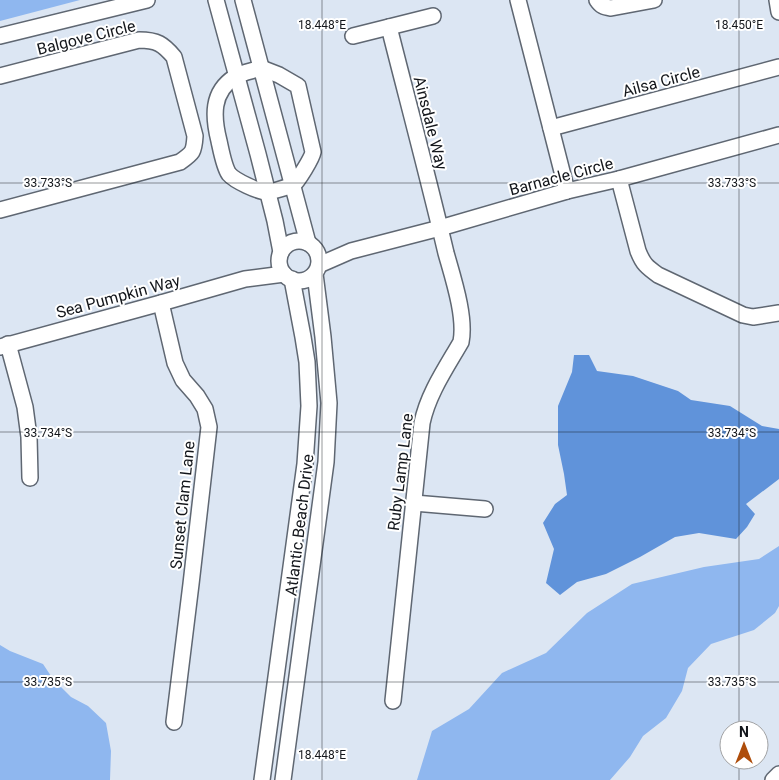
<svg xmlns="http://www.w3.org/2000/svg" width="779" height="780" font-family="Roboto,sans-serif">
  <rect width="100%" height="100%" fill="#dce6f3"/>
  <g fill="#8fb7ef">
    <polygon points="0,0 80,0 0,21"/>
    <polygon points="779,546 779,606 775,613 754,630 711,644 688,668 682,691 666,718 643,736 630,757 610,780 417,780 432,731 469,709 502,673 546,653 587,613 632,584 704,567 759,559"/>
    <polygon points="0,645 10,651 43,664 53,679 71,697 88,706 106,723 111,751 110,780 0,780"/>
  </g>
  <polygon fill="#6093da" points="574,355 589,355 597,371 633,376 678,391 691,400 730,406 762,426 779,429 779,479 746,504 755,514 747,527 736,539 699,533 675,537 640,557 606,574 577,582 560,595 546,583 554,549 543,523 555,504 567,495 564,474 558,445 558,406 572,372"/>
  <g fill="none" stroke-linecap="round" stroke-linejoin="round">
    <defs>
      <g id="minor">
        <polyline points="216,0 258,154 275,221 281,252"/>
        <polyline points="243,0 308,243"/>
        <polyline points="518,0 567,191"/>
        <path d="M 597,0 C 601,6 604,7 611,8 L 654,0"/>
        <polyline points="777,0 779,12"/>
        <path d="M 389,27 C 408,102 428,177 446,253 C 453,278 466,317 461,342 C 446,368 428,394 422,423 L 393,701"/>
        <polyline points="0,36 147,0"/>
        <polyline points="353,36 433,16"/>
        <path d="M 261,68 L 279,75 L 298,86 L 313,152 C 312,158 298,181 293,185 C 290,186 271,192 267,192 C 259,192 235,181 229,174 C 224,167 221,150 219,141 C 213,117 211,92 235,77 C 242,72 253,71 261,68 Z"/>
        <path d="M 0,76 L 139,40 C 157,40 163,44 174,57 L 195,136 C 194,152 193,153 180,162 L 0,210"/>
        <polyline points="551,128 779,67"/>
        <path d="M 619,179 L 638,251 C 643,264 647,267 658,275 L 743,315 L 753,317 L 779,313"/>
        <circle cx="299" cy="261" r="20"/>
        <polyline points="319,265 351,251 440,228 567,191 619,179 779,135"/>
        <polyline points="161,303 175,363 183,380 197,396 205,409 209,427 191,584 174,722"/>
        <polyline points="8,344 25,407 29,437 30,478"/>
        <polyline points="0,347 161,303 245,279 284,274"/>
        <polyline points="414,503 485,509"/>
        <polyline points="262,780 305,464 309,406 307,362 303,337 292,279"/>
        <polyline points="283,780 326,462 329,403 323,337 315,274"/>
        <polyline points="773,780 779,774"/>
      </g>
    </defs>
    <use href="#minor" stroke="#5f6772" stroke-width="18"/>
    <use href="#minor" stroke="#fff" stroke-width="15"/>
  </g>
  <path fill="none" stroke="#13161b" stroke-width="1" stroke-opacity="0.45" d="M 322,0 L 322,780M 739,0 L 739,730M 0,183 L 779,183M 0,432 L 779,432M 0,682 L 779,682M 739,760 L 739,780"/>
  <g text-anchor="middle" stroke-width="4" stroke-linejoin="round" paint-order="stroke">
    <g font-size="16" fill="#13161b" stroke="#fff">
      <text transform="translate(86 37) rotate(-14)" y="6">Balgove Circle</text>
      <text transform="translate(661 81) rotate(-15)" y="6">Ailsa Circle</text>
      <text transform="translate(431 123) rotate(76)" y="6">Ainsdale Way</text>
      <text transform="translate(561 176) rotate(-15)" y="6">Barnacle Circle</text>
      <text transform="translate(118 296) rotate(-15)" y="6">Sea Pumpkin Way</text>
      <text transform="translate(400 472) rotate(-83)" y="6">Ruby Lamp Lane</text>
      <text transform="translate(182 505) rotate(-84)" y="6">Sunset Clam Lane</text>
      <text transform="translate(299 525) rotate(-83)" y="6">Atlantic Beach Drive</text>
    </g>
  </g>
  <g font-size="12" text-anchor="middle" fill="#13161b" stroke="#fff" stroke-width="4" stroke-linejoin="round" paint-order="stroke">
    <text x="322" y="29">18.448°E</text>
    <text x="739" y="29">18.450°E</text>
    <text x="48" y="187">33.733°S</text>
    <text x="732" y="187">33.733°S</text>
    <text x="48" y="437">33.734°S</text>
    <text x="732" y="437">33.734°S</text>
    <text x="48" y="686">33.735°S</text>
    <text x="732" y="686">33.735°S</text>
    <text x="322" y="759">18.448°E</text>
  </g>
  <g transform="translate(744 745)"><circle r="24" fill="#ffffff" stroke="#a1a2a4"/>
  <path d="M0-4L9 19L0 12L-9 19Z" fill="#ae4d0b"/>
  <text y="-8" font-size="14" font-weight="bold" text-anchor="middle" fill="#13161b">N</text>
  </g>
</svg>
